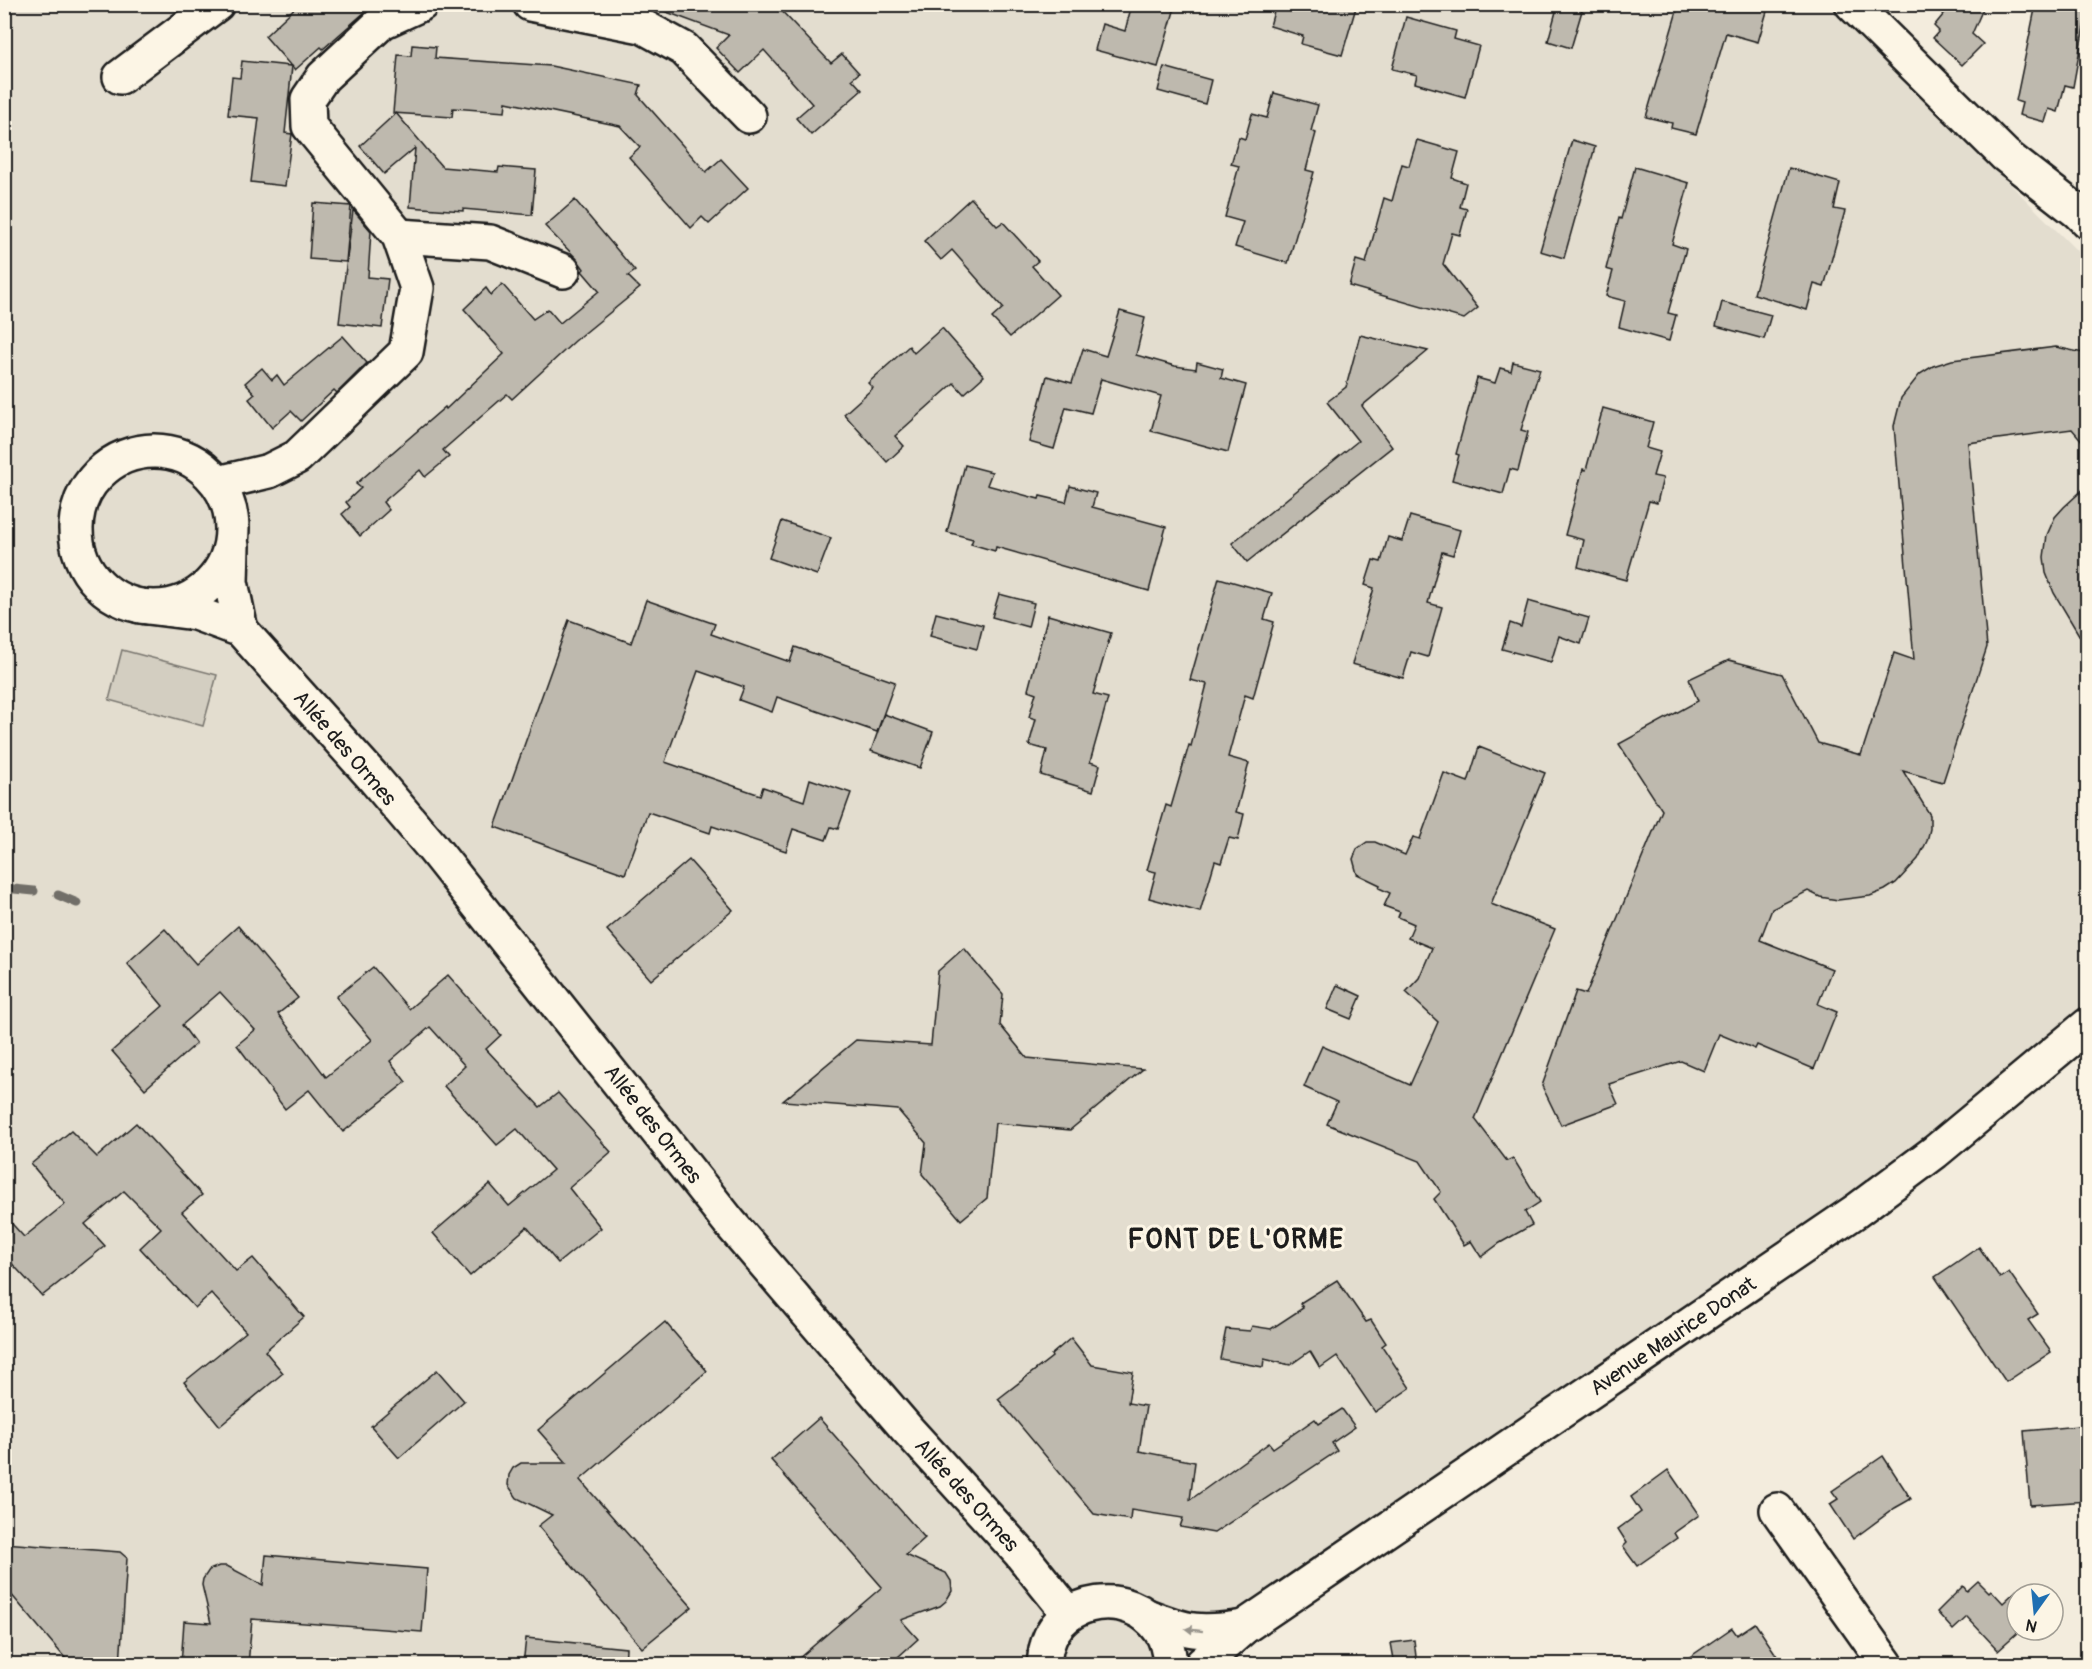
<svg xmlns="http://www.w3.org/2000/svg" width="2092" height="1669" font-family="Pangolin,sans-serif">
  <rect width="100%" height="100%" fill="#f3ecdd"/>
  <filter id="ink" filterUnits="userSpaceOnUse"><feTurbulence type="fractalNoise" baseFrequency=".0167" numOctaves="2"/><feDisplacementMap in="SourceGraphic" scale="12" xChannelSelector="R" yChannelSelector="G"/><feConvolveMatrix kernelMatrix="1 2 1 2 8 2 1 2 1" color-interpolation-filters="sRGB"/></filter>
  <g filter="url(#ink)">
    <polygon fill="#e3ddcf" points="5,5 1831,5 2087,261 2087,1030 1203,1664 5,1664"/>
    <polygon fill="#d3cec1" stroke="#78756e" stroke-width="1.5" points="122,650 217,675 203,726 109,700"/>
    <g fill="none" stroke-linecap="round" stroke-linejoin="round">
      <g stroke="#716e68" stroke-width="9">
        <polyline points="4,888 34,891"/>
        <polyline points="58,895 77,903"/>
      </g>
    </g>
    <g fill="#beb9ae" stroke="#1c1c1c" stroke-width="1.5">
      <polygon points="299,4 374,4 323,49 321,47 295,70 292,66 285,133 292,134 285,186 251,182 259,118 228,115 232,77 240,78 242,61 291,66 265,36"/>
      <polygon points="654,4 775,4 831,63 842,54 859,73 852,79 862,90 811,135 796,118 812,104 764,50 740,73 716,48 729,35 653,7"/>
      <polygon points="1132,4 1176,4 1158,67 1095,50 1102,24 1125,31"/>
      <polygon points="1276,4 1357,4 1342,55 1301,44 1303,36 1270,26"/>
      <polygon points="1558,4 1584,4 1571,48 1548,41"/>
      <polygon points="1679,4 1754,4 1768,8 1758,42 1726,33 1696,134 1671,128 1672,123 1646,117"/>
      <polygon points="1952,4 1985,4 1972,34 1983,44 1962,65 1933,38 1939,31 1934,26"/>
      <polygon points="2036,4 2088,4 2073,87 2065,85 2058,112 2049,109 2045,122 2019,115 2022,103 2016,101"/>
      <polygon points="1406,17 1456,31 1454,39 1479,46 1465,97 1415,83 1417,75 1392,69"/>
      <polygon points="412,45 436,47 435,58 551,66 641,85 638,95 706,172 721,159 748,188 709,224 702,217 691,228 629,157 640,147 620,126 506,102 505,112 453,108 452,117 393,113 398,55 411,56"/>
      <polygon points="1164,67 1211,80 1205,104 1158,91"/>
      <polygon points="1274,93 1318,105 1311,131 1316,133 1306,170 1314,172 1288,263 1235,247 1243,222 1225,217 1239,166 1231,164 1239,137 1245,139 1252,114 1267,118"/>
      <polygon points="396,113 442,167 498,172 499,167 536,170 532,215 463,209 463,211 410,207 415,148 384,174 360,146"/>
      <polygon points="1417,140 1459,152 1452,178 1466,183 1460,207 1467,209 1460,235 1452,233 1443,264 1478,308 1464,319 1349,286 1356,260 1366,263 1384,198 1392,201 1402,164 1409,166"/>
      <polygon points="1572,140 1595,147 1564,258 1540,251"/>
      <polygon points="1635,167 1689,183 1672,244 1686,249 1668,313 1676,315 1669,341 1619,327 1625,301 1606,296 1613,271 1606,269 1619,218 1621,219"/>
      <polygon points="1789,168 1840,183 1834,209 1845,211 1824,287 1814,284 1807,310 1754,294"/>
      <polygon points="971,198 997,226 1003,222 1038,261 1032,266 1058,295 1010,337 992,318 1003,308 952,250 941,260 924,241"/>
      <polygon points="575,200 635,271 628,276 640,288 575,341 512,399 507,394 443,450 449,457 425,477 420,470 383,502 389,510 360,536 342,514 350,507 346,502 361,488 356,484 445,407 446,409 504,354 464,309 486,288 491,295 502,284 533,319 548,309 560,323 599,291 582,271 584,269 577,259 545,226"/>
      <polygon points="313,203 351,206 346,262 309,259"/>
      <polygon points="353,210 371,231 368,277 388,279 382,328 339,323"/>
      <polygon points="1722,302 1771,315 1764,339 1716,326"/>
      <polygon points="1120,311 1145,318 1136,355 1175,366 1196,369 1197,362 1223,369 1221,378 1246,385 1228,452 1151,431 1161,396 1101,379 1091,413 1066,407 1054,449 1029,442 1047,376 1072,383 1083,349 1106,356"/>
      <polygon points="942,328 984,376 964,394 954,383 895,436 904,446 887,462 844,414 873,388 868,383 909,346 914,353"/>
      <polygon points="1360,335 1428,351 1362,406 1392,447 1247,562 1232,543 1358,441 1327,402 1346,387"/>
      <polygon points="343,336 367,363 337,393 334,390 301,421 291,411 272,428 249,399 255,394 245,383 262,368 272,380 277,375 284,385"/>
      <polygon points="2056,347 2088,354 2088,448 2072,429 1968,443 1987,647 1943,782 1903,771 1930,815 1930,829 1927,841 1918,859 1896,883 1885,890 1870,896 1838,900 1820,897 1808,891 1772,909 1760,940 1832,969 1818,1004 1837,1012 1814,1069 1757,1045 1755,1049 1719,1034 1704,1071 1681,1061 1609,1084 1618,1104 1561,1125 1542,1086 1576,991 1586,994 1662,810 1619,744 1698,701 1689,679 1729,660 1782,674 1818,743 1861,755 1894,653 1914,660 1894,426 1901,398 1920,374 1933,366 1952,360"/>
      <polygon points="1513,362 1540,369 1521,430 1528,432 1518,471 1510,469 1503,494 1452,480 1459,455 1456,454 1477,378 1495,383 1500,368 1511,371"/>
      <polygon points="1603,408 1653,422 1646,448 1660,452 1653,476 1663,478 1657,503 1649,501 1626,580 1578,567 1584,540 1565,535 1583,469 1586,470"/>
      <polygon points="965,465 992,472 987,485 1039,499 1040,496 1066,502 1070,486 1096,493 1092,507 1166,527 1149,591 996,547 995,551 971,544 973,539 947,532"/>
      <polygon points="2088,485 2088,650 2054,593 2046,573 2044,557 2047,535 2055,517 2064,507"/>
      <polygon points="1410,516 1460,530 1453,555 1442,552 1428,603 1442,607 1428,657 1411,652 1403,678 1352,664 1374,588 1365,585 1373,560 1381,562 1388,537 1402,541"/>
      <polygon points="782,521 831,538 817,575 769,558"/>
      <polygon points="1219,578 1272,593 1264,619 1274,622 1253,698 1245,695 1228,757 1249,763 1236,812 1244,814 1238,840 1229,838 1221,863 1215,861 1200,912 1149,898 1156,872 1147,870 1166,805 1171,807 1189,745 1191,746 1207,684 1190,680"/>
      <polygon points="999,594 1034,603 1028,627 992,617"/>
      <polygon points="646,600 715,624 711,634 790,662 795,647 895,682 877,732 777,697 772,712 739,700 744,687 698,671 665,762 760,795 763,787 804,801 810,779 851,793 838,829 831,827 826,840 793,829 786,851 712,826 710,833 648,812 625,874 495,827 569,620 631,643"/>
      <polygon points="1528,601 1589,618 1581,644 1559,636 1551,662 1502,649 1510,623 1521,627"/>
      <polygon points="936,613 983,625 977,649 930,636"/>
      <polygon points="1048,615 1111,633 1093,694 1108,698 1090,762 1100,765 1093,791 1041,775 1047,750 1029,745 1036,719 1029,717 1036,693 1028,690"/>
      <polygon points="884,714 933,732 920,768 871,751"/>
      <polygon points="1479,747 1545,773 1491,904 1555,929 1475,1119 1507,1161 1513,1158 1540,1202 1525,1212 1532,1225 1500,1243 1481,1257 1471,1241 1464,1245 1434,1199 1441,1192 1420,1161 1327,1124 1337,1102 1304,1087 1322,1046 1410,1085 1438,1022 1406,992 1419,978 1432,948 1408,938 1414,924 1398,917 1400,912 1384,906 1390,893 1379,888 1380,885 1357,874 1353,859 1357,849 1367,842 1375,842 1405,855 1413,837 1420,839 1444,773 1468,782"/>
      <polygon points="689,860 733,910 651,980 607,930"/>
      <polygon points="238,926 298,998 278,1014 326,1077 372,1040 336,997 373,967 409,1009 448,975 501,1035 486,1049 540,1107 558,1093 611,1152 569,1188 601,1228 558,1263 527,1227 470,1276 433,1233 490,1184 509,1206 553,1170 517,1129 497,1145 444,1086 465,1066 430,1027 390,1061 406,1082 343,1132 309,1090 285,1109 237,1045 255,1030 220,992 182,1025 196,1044 145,1089 112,1051 163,1006 127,963 165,929 196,964"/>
      <polygon points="964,948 1003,994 1000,1025 1027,1058 1143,1069 1070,1130 995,1123 987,1198 961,1220 922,1174 926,1143 898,1110 783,1101 856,1040 931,1045 938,971"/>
      <polygon points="1337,985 1361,996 1351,1019 1327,1009"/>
      <polygon points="136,1123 202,1195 182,1212 236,1271 253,1258 304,1317 265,1351 283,1373 220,1426 184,1382 246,1332 211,1293 195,1308 140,1248 161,1228 124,1191 85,1224 105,1246 42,1296 4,1255 4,1215 24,1237 65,1204 31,1164 71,1131 97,1157"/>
      <polygon points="1979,1247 2000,1278 2009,1272 2038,1314 2028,1320 2051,1352 2006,1382 1935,1277"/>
      <polygon points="1337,1280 1366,1322 1371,1320 1386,1343 1382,1346 1410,1388 1375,1412 1337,1356 1320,1368 1310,1351 1290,1365 1264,1359 1263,1367 1220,1359 1226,1329 1250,1331 1252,1326 1271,1329 1303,1308 1300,1303"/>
      <polygon points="665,1322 707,1371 580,1480 692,1607 642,1648 538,1526 552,1515 517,1498 508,1485 509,1475 513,1468 521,1463 567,1463 538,1430"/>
      <polygon points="1071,1338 1092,1365 1133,1372 1128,1403 1146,1406 1139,1451 1195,1462 1190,1500 1269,1443 1273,1448 1315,1419 1319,1424 1342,1409 1355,1427 1332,1443 1337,1451 1214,1533 1180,1527 1183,1518 1131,1510 1130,1520 1094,1514 998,1399 1052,1357 1051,1355"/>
      <polygon points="437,1370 464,1401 399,1458 371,1426"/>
      <polygon points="819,1418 925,1538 906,1555 946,1573 951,1581 952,1591 946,1601 940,1606 901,1620 918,1639 889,1665 791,1665 882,1587 771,1460"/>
      <polygon points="2088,1425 2088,1501 2030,1505 2024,1431"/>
      <polygon points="1883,1456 1911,1499 1895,1508 1853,1539 1830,1504 1838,1499 1832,1491"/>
      <polygon points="1668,1470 1699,1515 1674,1533 1677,1538 1637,1566 1623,1547 1627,1543 1618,1529 1641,1512 1631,1497"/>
      <polygon points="4,1543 120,1552 127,1558 120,1665 71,1665 4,1586"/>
      <polygon points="266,1555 427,1569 422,1632 252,1619 248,1665 181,1665 184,1621 211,1623 202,1585 203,1579 209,1570 219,1566 227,1566 263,1585"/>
      <polygon points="1978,1581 1989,1592 1991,1590 2003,1603 2017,1590 2017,1633 1998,1650 1967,1617 1953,1630 1937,1612 1963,1586 1967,1591"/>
      <polygon points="1755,1623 1783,1665 1678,1665 1732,1628 1737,1635"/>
      <polygon points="526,1638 626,1648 625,1665 523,1665"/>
      <polygon points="1414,1640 1417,1665 1395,1665 1391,1643"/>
    </g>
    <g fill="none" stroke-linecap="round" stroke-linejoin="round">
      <defs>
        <g id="street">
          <polyline points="530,4 642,26 684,49 749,116"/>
          <polyline points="1852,4 2005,155 2078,212 2088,222"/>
          <polyline points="120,77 217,4"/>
          <polyline points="399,236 490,242 563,271"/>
          <circle cx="154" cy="529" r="78"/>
          <polyline points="218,483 269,471 297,457 406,352 417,288 399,236 309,126 308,99 323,77 382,22 421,4"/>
          <polyline points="232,546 231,582 241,630"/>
          <polyline points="140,606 195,613 241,630 372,776 432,847 730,1223 907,1429 1020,1553 1069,1614"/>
          <polyline points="1777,1510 1886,1664"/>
        </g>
        <g id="secondary">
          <path d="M 1147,1616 C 1188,1632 1200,1634 1244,1627"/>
          <path d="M 1044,1664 C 1045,1659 1045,1652 1047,1646 C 1061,1596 1130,1588 1159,1629 C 1167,1639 1169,1652 1170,1664"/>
          <polyline points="1202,1664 1244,1627 1856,1211 1935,1152 2088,1025"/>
        </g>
      </defs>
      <use href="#street" stroke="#1c1c1c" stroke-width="38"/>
      <use href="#secondary" stroke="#1c1c1c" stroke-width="38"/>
      <use href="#street" stroke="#fcf5e5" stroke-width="33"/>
      <use href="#secondary" stroke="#fcf5e5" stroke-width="33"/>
    </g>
    <defs><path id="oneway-solid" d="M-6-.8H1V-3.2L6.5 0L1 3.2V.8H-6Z" transform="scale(1.5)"/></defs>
    <use fill="#97938b" href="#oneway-solid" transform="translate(1194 1630) rotate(-173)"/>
  </g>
  <g text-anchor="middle" stroke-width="6" stroke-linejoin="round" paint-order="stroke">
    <g font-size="21" fill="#1c1c1c" stroke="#fcf5e5">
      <text transform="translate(345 748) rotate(49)" y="7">Allée des Ormes</text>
      <text transform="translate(653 1124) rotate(52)" y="7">Allée des Ormes</text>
      <text transform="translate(1673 1336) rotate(-34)" y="7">Avenue Maurice Donat</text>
      <text transform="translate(967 1495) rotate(48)" y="7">Allée des Ormes</text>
    </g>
    <g font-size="27" font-weight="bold" letter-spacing="1.5" fill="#1c1c1c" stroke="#fcf5e5">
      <text x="1236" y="1248">FONT DE L'ORME</text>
    </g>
  </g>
  <rect width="2092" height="1669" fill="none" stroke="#fcf5e5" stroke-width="24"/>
  <rect x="12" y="12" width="2068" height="1645" fill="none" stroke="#1c1c1c" stroke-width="2" filter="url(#ink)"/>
  <g transform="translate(2035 1612) rotate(195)"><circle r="28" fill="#fcf5e5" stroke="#a29e95" stroke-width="1.5"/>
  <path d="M0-4.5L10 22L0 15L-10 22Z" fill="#1f6fb2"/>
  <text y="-9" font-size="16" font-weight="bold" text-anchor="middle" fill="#1c1c1c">N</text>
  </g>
</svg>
